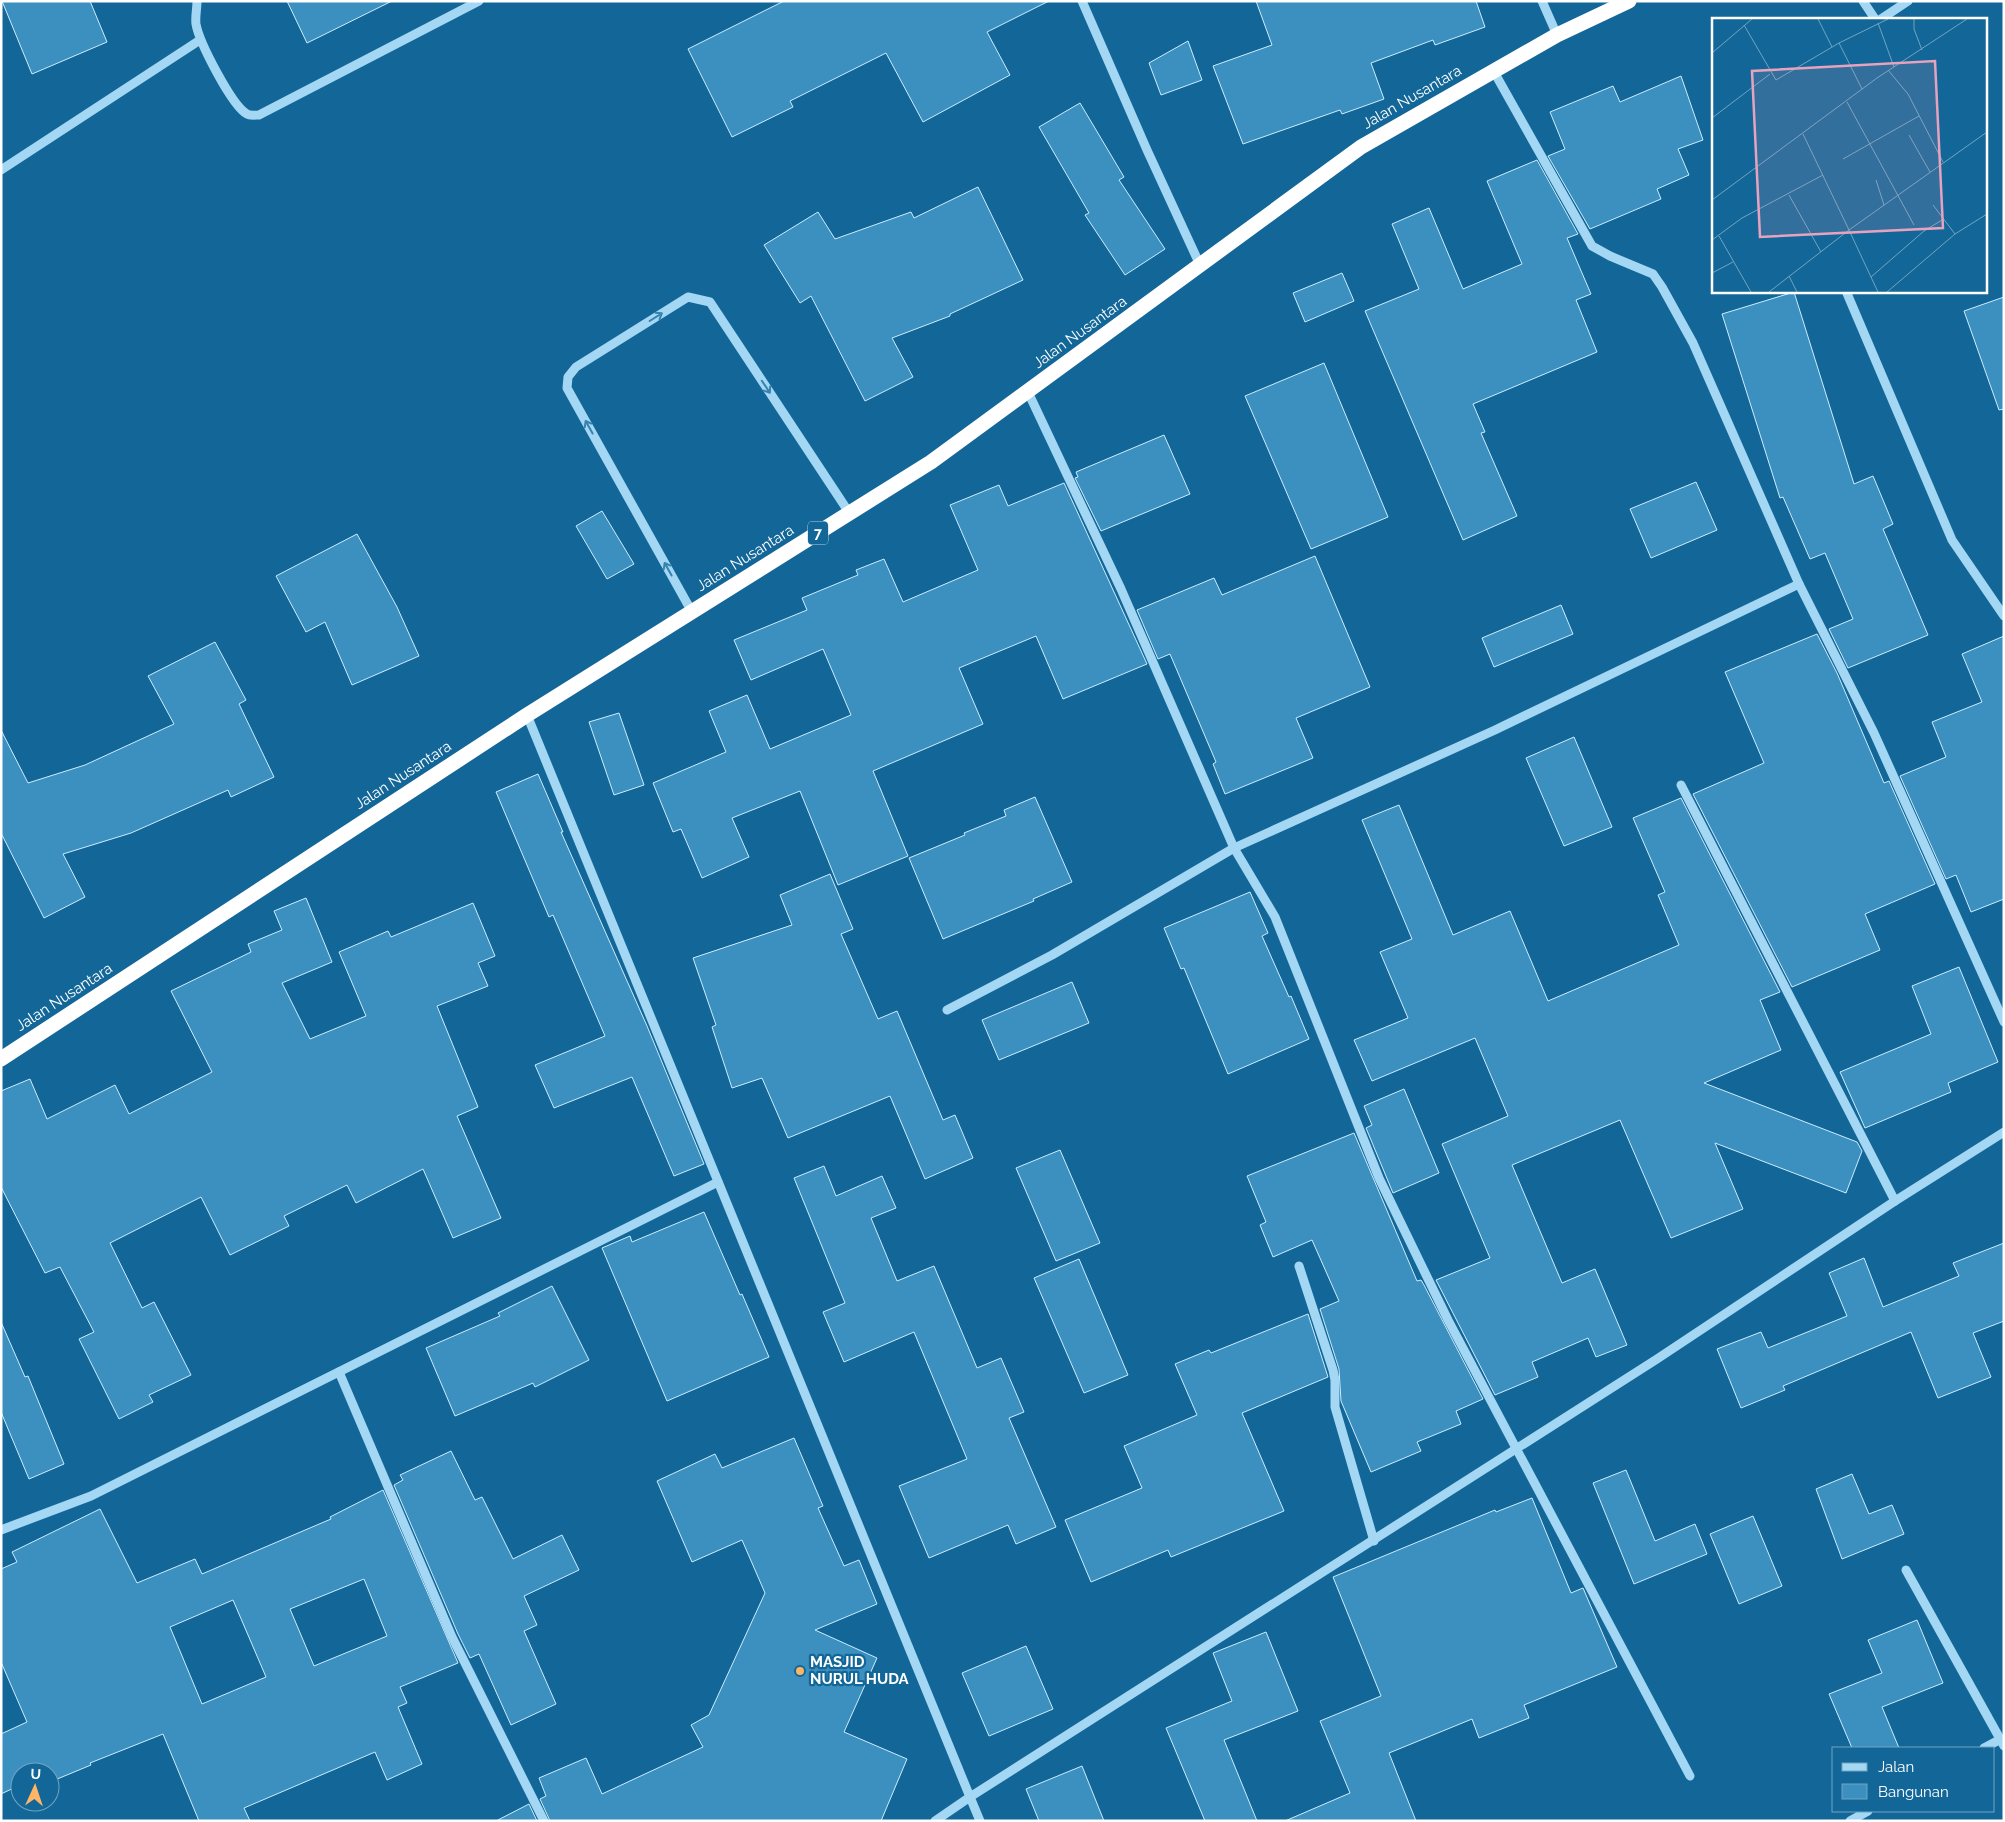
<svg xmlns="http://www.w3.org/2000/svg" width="2005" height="1822" font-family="Raleway,sans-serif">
  <rect width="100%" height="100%" fill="#136798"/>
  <g fill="#3c90c0" stroke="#ccecfd" fill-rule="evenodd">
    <polygon points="2,1 90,1 107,42 32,74"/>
    <polygon points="287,1 392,1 307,43"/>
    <polygon points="784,1 1049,1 987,32 1010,75 923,122 886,53 790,101 793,107 732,137 688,49"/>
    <polygon points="1256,1 1476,1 1485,27 1435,45 1433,40 1371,63 1384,99 1342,114 1340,110 1243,144 1213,66 1272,45"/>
    <polygon points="1188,41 1202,80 1161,95 1149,63"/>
    <polygon points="1681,76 1703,140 1678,149 1689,175 1657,189 1661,199 1590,229 1548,156 1565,149 1550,112 1613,86 1620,102"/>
    <polygon points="1080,103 1124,177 1119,180 1165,249 1125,275 1085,215 1089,213 1039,127"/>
    <polygon points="1537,160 1578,234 1567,238 1591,294 1576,300 1597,352 1473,404 1485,432 1481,433 1517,516 1463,540 1365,311 1419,289 1392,224 1429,208 1463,289 1522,264 1487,181"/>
    <polygon points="978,187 1023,280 950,314 950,316 892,338 913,377 865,401 811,296 800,303 764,245 818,212 835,239 911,212 914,218"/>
    <polygon points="1342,273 1354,301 1305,322 1293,293"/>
    <polygon points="1794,292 1854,484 1873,476 1893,524 1883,529 1928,635 1848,668 1829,629 1853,619 1825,553 1810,559 1783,497 1780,498 1722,314"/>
    <polygon points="2004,297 2004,409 1999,410 1964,311"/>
    <polygon points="1324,363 1388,517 1311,549 1245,396"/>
    <polygon points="1164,435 1190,494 1101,531 1075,478 1078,477 1076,472"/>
    <polygon points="1696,482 1717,530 1651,558 1630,509"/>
    <polygon points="1064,483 1147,664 1063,699 1036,636 959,668 983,724 873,771 908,856 838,885 800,791 732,818 749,857 702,878 681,829 673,832 653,783 726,752 709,711 747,695 770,749 851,715 823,649 751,680 734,640 807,610 802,598 858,575 856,570 884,559 903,602 978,570 950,505 999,485 1008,506"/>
    <polygon points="602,511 634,564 607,579 576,526"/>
    <polygon points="357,534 397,607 419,656 352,685 325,622 306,632 276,576"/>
    <polygon points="1315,556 1370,687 1296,718 1313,758 1225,794 1213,764 1216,762 1170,654 1158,659 1137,610 1214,578 1222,595"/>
    <polygon points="1561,605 1573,634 1494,667 1482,638"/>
    <polygon points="1817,634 1837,673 1884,783 1889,781 1935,884 1865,914 1880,950 1792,987 1693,794 1764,763 1725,672"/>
    <polygon points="2004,636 2004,899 1971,912 1956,875 1946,879 1900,776 1946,757 1932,722 1982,702 1962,654"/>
    <polygon points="215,642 246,700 239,704 274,777 231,797 228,790 131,833 63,854 85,897 44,918 1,833 1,730 28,783 85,765 174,724 148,676"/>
    <polygon points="619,713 644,785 614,795 589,722"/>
    <polygon points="1574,737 1612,827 1564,846 1526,758"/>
    <polygon points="538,774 563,832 561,832 647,1026 704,1164 674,1176 632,1077 554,1108 535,1065 605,1036 553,915 549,917 496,792"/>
    <polygon points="1035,797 1072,882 1033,899 1034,901 943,939 909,858 965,835 964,833 1006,816 1004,810"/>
    <polygon points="1681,798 1780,992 1760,1000 1781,1050 1704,1083 1857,1142 1862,1151 1846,1193 1715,1143 1743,1209 1671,1238 1620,1120 1512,1165 1562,1283 1595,1269 1627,1345 1596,1357 1588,1338 1532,1362 1538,1377 1495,1395 1436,1280 1490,1258 1442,1144 1508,1116 1475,1038 1372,1081 1354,1040 1408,1018 1380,952 1412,939 1362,820 1399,805 1453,935 1510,911 1548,1001 1679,945 1658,895 1665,892 1633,818"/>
    <polygon points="830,874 853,929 841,934 878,1019 897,1011 943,1120 955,1115 973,1158 925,1179 890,1096 788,1138 762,1078 732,1088 712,1027 716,1025 693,958 792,925 780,895"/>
    <polygon points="1250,892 1268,933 1262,936 1289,997 1291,996 1309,1039 1228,1074 1184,968 1181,969 1164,928"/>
    <polygon points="306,898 332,962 282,983 310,1039 366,1016 339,952 388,931 391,937 473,903 495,956 478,963 488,986 437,1006 478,1107 457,1116 501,1218 453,1238 423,1169 356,1203 347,1185 284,1216 289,1226 230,1255 201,1197 110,1243 142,1308 154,1302 191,1375 149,1395 153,1402 119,1419 79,1339 94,1332 60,1267 45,1273 1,1187 1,1091 30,1079 47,1119 115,1085 129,1114 212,1072 171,991 251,952 248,944 282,930 274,911"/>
    <polygon points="1959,967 1998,1062 1948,1083 1951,1092 1865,1128 1840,1072 1931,1034 1912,986"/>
    <polygon points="1072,982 1089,1023 999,1060 982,1020"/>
    <polygon points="1404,1089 1439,1173 1393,1193 1366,1128 1372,1125 1364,1106"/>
    <polygon points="1354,1133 1417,1281 1421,1280 1424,1285 1483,1399 1456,1411 1461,1424 1417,1442 1421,1451 1371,1472 1341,1401 1339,1369 1320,1309 1339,1301 1312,1240 1273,1257 1260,1225 1266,1222 1247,1176"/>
    <polygon points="1060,1150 1100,1243 1056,1261 1016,1168"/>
    <polygon points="824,1166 836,1196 882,1176 896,1208 871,1218 897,1281 934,1266 977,1368 1001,1358 1024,1412 1009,1418 1056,1527 1016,1544 1008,1525 929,1558 899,1486 967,1459 914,1332 844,1362 823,1312 845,1303 794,1178"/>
    <polygon points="704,1212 740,1295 742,1294 769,1357 667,1401 602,1248 630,1236 632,1242"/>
    <polygon points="2004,1243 2004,1321 1973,1333 1991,1377 1938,1398 1911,1332 1783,1386 1785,1390 1741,1408 1717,1349 1761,1332 1768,1348 1847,1316 1829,1273 1864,1258 1883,1307 1959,1276 1953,1263"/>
    <polygon points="1079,1259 1128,1375 1084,1393 1034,1278"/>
    <polygon points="552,1286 589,1360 535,1387 533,1383 455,1416 426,1348 500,1316 498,1313"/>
    <polygon points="1308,1314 1328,1377 1242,1413 1284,1511 1171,1557 1168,1550 1091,1582 1065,1520 1142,1488 1124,1446 1197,1415 1175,1364 1209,1350 1211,1353"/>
    <polygon points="1,1322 25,1377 28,1376 64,1464 29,1479 1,1412"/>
    <polygon points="794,1438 823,1506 818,1508 844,1566 859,1560 877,1604 815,1630 877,1658 844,1732 907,1759 881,1821 550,1821 540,1799 546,1796 539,1778 586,1758 602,1794 703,1747 691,1725 709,1715 765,1593 742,1540 692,1562 657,1481 715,1454 722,1468"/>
    <polygon points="451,1451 475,1500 482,1497 513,1559 562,1535 579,1570 524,1596 537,1625 524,1631 556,1704 511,1725 479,1654 470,1658 458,1634 394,1485 403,1480 400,1475"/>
    <polygon points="1626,1470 1655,1541 1695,1524 1707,1554 1634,1584 1593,1483"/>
    <polygon points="1852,1474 1869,1514 1892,1505 1904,1534 1842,1559 1816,1489"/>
    <path d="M 383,1490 L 458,1663 L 400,1687 L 407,1703 L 398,1707 L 422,1764 L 387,1780 L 375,1752 L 244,1808 L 250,1821 L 199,1821 L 163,1734 L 90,1763 L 91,1765 L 50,1782 L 50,1770 L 47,1772 L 20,1772 L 20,1785 L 1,1794 L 1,1734 L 27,1722 L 1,1662 L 1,1569 L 17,1562 L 12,1552 L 100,1509 L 137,1583 L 195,1559 L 202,1574 L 331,1519 L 330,1517 ZM 364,1579 L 387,1636 L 314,1666 L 290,1609 ZM 233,1600 L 266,1677 L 202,1704 L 170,1627 Z"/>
    <polygon points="1532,1498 1571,1593 1583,1588 1617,1667 1524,1705 1529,1718 1479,1738 1472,1719 1389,1753 1416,1821 1285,1821 1350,1793 1320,1721 1381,1696 1333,1577 1495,1510 1496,1512"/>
    <polygon points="1753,1516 1782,1586 1739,1604 1710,1534"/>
    <polygon points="1917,1620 1943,1683 1882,1707 1899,1748 1852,1748 1829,1694 1882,1673 1868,1640"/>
    <polygon points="1266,1632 1298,1711 1224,1740 1257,1821 1205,1821 1166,1728 1232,1701 1213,1653"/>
    <polygon points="1026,1646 1053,1709 989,1736 962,1673"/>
    <polygon points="1082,1766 1104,1821 1039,1821 1026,1789"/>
    <polygon points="529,1804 537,1821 496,1821"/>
  </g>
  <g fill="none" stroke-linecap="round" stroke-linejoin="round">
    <g stroke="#a4d7f3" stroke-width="9">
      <path d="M 197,1 C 197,9 195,17 196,24 C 199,42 232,106 247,114 C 250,116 255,115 259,115 L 479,1"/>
      <polyline points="1082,1 1147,150 1200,265"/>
      <polyline points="1542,1 1557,35"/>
      <polyline points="1863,1 1875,19"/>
      <polyline points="1881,19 1908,1"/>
      <polyline points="1493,70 1592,246 1610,256 1653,274 1662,287 1693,343 1799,584 1874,733 2004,1022"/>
      <polyline points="1,170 200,40"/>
      <polyline points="1846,291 1952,540 2004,616"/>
      <polyline points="1028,392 1121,589 1234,848 1275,917 1379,1178 1448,1320 1690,1776"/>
      <polyline points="692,612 567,388 568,377 576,367 688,297 710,302 850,514"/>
      <polyline points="527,715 970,1797 935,1821"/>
      <polyline points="1681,785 1895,1201"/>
      <polyline points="947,1010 1052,955 1234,848 1495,730 1799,584"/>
      <polyline points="1299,1266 1333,1370 1335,1380 1335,1407 1374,1541"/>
      <polyline points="339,1372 452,1637 544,1821"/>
      <polyline points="1,1530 91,1496 718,1182"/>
      <polyline points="1906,1570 2004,1746"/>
      <polyline points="1984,1748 1999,1740"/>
      <polyline points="980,1821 970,1797 1657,1359 1895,1201 2004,1132"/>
      <polyline points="1850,1821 1868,1811"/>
    </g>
    <polyline stroke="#fff" stroke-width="15" points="1,1059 527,715 931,462 1361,147 1557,35 1629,1"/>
  </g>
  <defs><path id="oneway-shaft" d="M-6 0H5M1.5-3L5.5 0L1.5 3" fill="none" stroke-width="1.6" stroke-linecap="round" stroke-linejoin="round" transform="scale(1.25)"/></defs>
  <g stroke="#3783af">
    <use href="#oneway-shaft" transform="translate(656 317) rotate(-32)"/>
    <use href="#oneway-shaft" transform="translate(766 387) rotate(56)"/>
    <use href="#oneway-shaft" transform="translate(589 427) rotate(-119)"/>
    <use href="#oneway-shaft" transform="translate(668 569) rotate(-119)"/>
  </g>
  <circle fill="#ffb566" stroke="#136798" stroke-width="2" cx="800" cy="1671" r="5"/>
  <g text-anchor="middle" stroke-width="4.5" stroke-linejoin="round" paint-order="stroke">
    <rect fill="#136798" stroke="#b8d1e0" stroke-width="1" x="808" y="521.5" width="20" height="23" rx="4"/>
    <g font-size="14" font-weight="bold" fill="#fff">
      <text x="818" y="538">7</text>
    </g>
    <g font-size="15" fill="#fff" stroke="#136798">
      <text transform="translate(1412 97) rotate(-30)" y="5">Jalan Nusantara</text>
      <text transform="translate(1080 332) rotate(-36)" y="5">Jalan Nusantara</text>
      <text transform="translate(745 558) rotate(-32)" y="5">Jalan Nusantara</text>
      <text transform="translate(403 775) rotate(-33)" y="5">Jalan Nusantara</text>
      <text transform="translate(64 997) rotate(-33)" y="5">Jalan Nusantara</text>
    </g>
    <g font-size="15" font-weight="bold" fill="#fff" stroke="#136798" text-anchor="start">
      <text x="810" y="1667">MASJID<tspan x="810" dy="17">NURUL HUDA</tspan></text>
    </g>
  </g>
  <g transform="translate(1712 18)">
    <rect width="275" height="275" fill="#136798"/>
    <path fill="none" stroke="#71a4c1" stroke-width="1" d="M 106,1 L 120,29M 202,1 L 202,11 L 210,32M 166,5 L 182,49M 32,7 L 64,62 L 127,25 L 176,1M 127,25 L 150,71M 0,35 L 40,1M 176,52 L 196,76 L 231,144M 135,84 L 202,207M 0,100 L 58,56M 197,117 L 218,154M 131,141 L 207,98M 164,162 L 172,187M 77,177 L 109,234M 0,182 L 165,60 L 255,1M 221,187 L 243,216M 7,218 L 39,274M 0,222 L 30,200 L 111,157M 0,255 L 21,244M 77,258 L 85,274M 159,259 L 212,213 L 230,202M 57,274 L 137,212 L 91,116M 166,274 L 137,212 L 275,114M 175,274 L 243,216 L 275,196"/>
    <path fill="#e7a3bd" fill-opacity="0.15" stroke="#e7a3bd" stroke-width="2.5" d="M 223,43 L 231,210 L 48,219 L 40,53 Z"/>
    <rect width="275" height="275" fill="none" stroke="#fff" stroke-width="2.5"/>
  </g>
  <rect width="2005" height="1822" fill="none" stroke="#ffffff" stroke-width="5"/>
  <rect x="1832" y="1747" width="162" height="65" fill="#136798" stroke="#71a4c1"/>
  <rect x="1842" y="1763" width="25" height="8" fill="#a4d7f3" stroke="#71a4c1"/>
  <text x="1878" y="1772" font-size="15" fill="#ffffff">Jalan</text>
  <rect x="1842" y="1784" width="25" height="15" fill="#3c90c0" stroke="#71a4c1"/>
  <text x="1878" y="1797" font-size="15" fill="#ffffff">Bangunan</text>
  <g transform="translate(35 1787) rotate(3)"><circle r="24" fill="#136798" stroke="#71a4c1"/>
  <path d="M0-4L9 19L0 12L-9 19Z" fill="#ffb566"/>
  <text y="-8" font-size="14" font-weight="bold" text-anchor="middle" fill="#ffffff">U</text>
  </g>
</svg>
